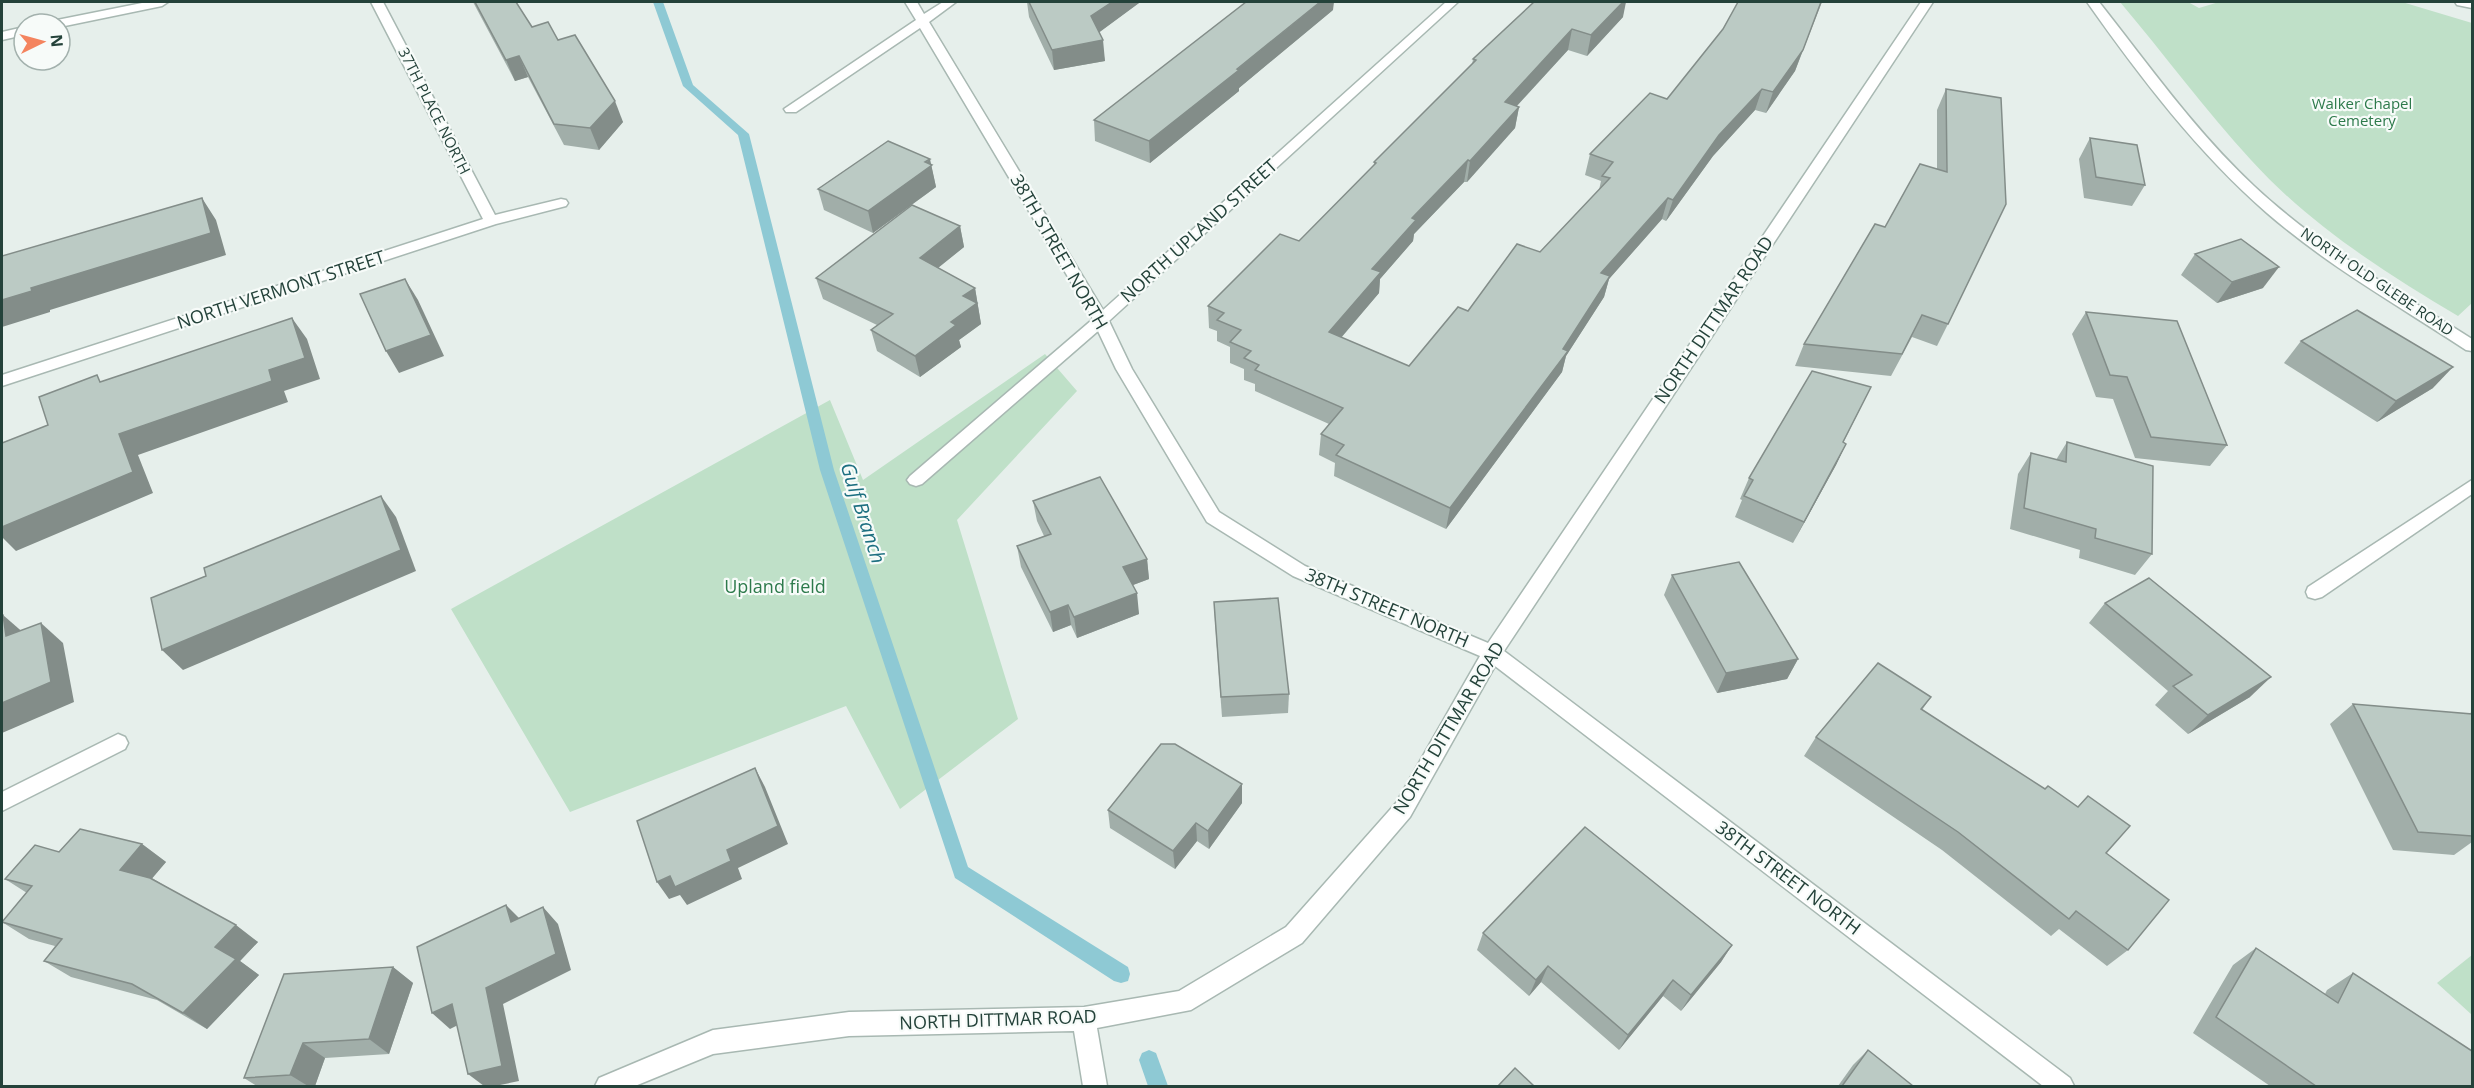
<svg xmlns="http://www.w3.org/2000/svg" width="2474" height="1088" font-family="'Open Sans',sans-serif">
  <rect width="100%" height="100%" fill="#e6efeb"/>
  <g fill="#bfe0c8">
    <path d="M 2120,2 L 2188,2 L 2199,8 L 2219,2 L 2402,2 L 2472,23 L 2472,303 L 2458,316 C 2384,272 2310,225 2251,160 C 2205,110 2164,54 2120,2 Z"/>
    <polygon points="1045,354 1077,391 957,520 1018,719 900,809 846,706 570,812 451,609 830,400 863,480"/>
    <polygon points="2472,955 2472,1015 2437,983"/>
  </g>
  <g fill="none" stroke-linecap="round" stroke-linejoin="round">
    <g fill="#8ec9d4" fill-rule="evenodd">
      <polygon points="653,2 663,2 693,85 749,134 834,470 968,867 1128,967 1130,974 1128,981 1121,983 1114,981 955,878 820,470 738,135 683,86"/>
      <polygon points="1149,1050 1156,1053 1168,1086 1148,1086 1139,1060 1142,1053"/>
    </g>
    <defs>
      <g id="service">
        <polygon points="2455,2 2472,2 2472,8 2457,5"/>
        <polygon points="118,734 125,737 128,743 125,749 2,811 2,792"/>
      </g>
      <g id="minor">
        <polygon points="147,2 168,2 162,6 60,27 60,24 51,24 57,20"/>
        <polygon points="371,2 383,2 495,215 561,199 566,200 568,203 566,206 496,224 2,386 2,375 483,219"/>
        <polygon points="905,2 917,2 924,14 943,2 956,2 929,22 1103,310 1446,2 1458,2 1109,321 1132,369 1219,512 1305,566 1488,643 1921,2 1933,2 1504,651 2070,1078 2074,1086 2043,1086 1495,666 1410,817 1302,943 1191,1010 1097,1028 1107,1086 1083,1086 1074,1031 849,1036 713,1054 635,1086 595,1086 599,1078 713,1030 849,1012 1084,1007 1179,991 1286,927 1396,803 1480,656 1293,576 1207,522 1116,369 1098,331 922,484 916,486 910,484 907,480 910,476 1093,319 920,28 796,112 786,112 784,109 916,20"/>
        <polygon points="24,27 24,35 2,40 2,32"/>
        <polygon points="2472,480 2472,494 2322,597 2315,599 2308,597 2306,592 2308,587"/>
      </g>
      <path id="tertiary" d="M 2087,2 L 2099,2 C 2148,64 2195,131 2254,186 C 2319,247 2397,291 2472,339 L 2472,351 L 2466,350 C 2399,306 2328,266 2267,213 C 2198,153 2140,77 2087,2 Z"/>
    </defs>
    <use href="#service" stroke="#a8b8b2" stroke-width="3"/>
    <use href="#minor" stroke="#a8b8b2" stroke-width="3"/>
    <use href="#tertiary" stroke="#a8b8b2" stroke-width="3"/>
    <use href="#service" fill="#fff" fill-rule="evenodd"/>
    <use href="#minor" fill="#fff" fill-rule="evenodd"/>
    <use href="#tertiary" fill="#fff" fill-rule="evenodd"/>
  </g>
  <g fill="#a1aea9">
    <polygon points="473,2 516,2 532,27 558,40 623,122 599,150 564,145 528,77 515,81"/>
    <polygon points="1027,2 1139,2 1139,3 1099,32 1105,61 1054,70 1029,17"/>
    <polygon points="1534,2 1623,17 1587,56 1568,50 1517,106 1519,107 1515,128 1467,182 1464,182 1414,234 1413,241 1380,279 1379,293 1341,338 1409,366 1468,311 1540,252 1599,190 1601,181 1585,175 1590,154 1667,99 1723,29 1738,2 1822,2 1795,71 1766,113 1755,110 1713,156 1666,221 1662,219 1609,279 1604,297 1566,356 1562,372 1446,529 1334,476 1335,463 1319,455 1321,434 1329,424 1255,391 1255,384 1244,380 1244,369 1230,363 1230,347 1217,341 1217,331 1209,328 1208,306 1299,241 1374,165 1374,162 1472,65 1473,59"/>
    <polygon points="1333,10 1239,88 1239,91 1150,163 1095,141 1094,120"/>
    <polygon points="1946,89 1948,324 1937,346 1912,337 1891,376 1795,366 1804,344 1885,227 1937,169 1937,110"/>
    <polygon points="2090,138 2145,185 2132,206 2084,198 2079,159"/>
    <polygon points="931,165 936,187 873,233 824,210 818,189"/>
    <polygon points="960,226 964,247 938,268 975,288 981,324 959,340 961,347 920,377 877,351 871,330 877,325 823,299 816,278"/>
    <polygon points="2195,254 2263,288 2217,303 2181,275"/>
    <polygon points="2086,312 2227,445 2210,466 2135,458 2113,399 2096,397 2072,334"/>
    <polygon points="2301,341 2433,388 2377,422 2284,363"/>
    <polygon points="1871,387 1843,443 1846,444 1836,465 1793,543 1735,517 1742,500 1740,499 1749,478"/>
    <polygon points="2067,442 2152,554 2135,575 2079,558 2080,550 2010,529 2018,474 2031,453 2056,460"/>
    <polygon points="1033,501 1147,559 1149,579 1133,585 1139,614 1077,638 1071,625 1053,632 1021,567 1017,546 1044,536 1037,521"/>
    <polygon points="1672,575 1798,659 1787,679 1717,693 1664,595"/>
    <polygon points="1214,602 1289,694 1288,713 1222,717 1215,622"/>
    <polygon points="2105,603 2250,697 2188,734 2155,705 2168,691 2089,623"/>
    <polygon points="1931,697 1922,710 2128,950 2107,966 2059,929 2051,936 1942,850 1804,756 1816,737"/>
    <polygon points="2353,704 2470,714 2472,710 2472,842 2454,855 2393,850 2330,724"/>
    <polygon points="1242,803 1209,849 1197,841 1175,869 1110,828 1108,810"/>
    <polygon points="142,844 166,862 152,878 258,942 240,961 259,975 207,1029 157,1000 71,977 44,961 55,946 29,939 2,922 27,893 5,879 59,852"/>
    <polygon points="1483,933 1732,945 1721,962 1681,1011 1663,996 1619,1050 1541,982 1529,996 1477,950"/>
    <polygon points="2256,948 2325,994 2327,990 2353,973 2472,1086 2270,1086 2193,1033 2233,965"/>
    <polygon points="393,967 413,983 389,1054 325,1058 315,1086 257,1086 244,1078"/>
    <polygon points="1868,1050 1913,1086 1838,1086 1853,1065"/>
  </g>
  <g fill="#838d89">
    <polygon points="2,2 3,2 2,25"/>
    <polygon points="1112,2 1139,2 1139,3 1093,37 1091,16"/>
    <polygon points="1320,2 1334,2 1333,10 1239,88 1239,91 1150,163 1149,141"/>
    <polygon points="1616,2 1626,2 1623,17 1587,56 1591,35"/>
    <polygon points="1821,2 1795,71 1766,113 1773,92"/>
    <polygon points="1572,29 1568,50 1501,123 1505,102"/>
    <polygon points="1103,40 1105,61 1054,70 1052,50"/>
    <polygon points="519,56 528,77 515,81 506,60"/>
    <polygon points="1762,89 1755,110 1713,156 1666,221 1673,200 1719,135"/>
    <polygon points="615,101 623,122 599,150 590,128"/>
    <polygon points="1519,107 1515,128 1467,182 1470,161"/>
    <polygon points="930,159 936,187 873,233 868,211"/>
    <polygon points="1468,160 1464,182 1414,234 1413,241 1380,279 1379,293 1327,354 1329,332 1372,269 1412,218"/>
    <polygon points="202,198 216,220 226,255 50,310 50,312 2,327 2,300 31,288"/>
    <polygon points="1668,198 1662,219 1609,279 1604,297 1566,356 1562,372 1446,529 1450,508 1563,349 1601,273"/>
    <polygon points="960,226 964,247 924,279 920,258"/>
    <polygon points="2279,267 2263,288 2217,303 2232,282"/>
    <polygon points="405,279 418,300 444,356 399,373 386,351"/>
    <polygon points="975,288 981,324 959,340 961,347 920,377 915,356 963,296"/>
    <polygon points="292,318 307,339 320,379 284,391 288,402 138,455 153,493 16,551 2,537 2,527 119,434 269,370"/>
    <polygon points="2453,367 2433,388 2377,422 2396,401"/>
    <polygon points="1846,444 1836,465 1793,543 1804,522"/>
    <polygon points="381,496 396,517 416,571 183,670 162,650"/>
    <polygon points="1147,559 1149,579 1125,588 1123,567"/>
    <polygon points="1137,593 1139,614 1077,638 1074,617"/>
    <polygon points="1068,605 1071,625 1053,632 1050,612"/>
    <polygon points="3,615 26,635 6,636"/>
    <polygon points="41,623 63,643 74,702 2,733 2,703"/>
    <polygon points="1798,659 1787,679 1717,693 1726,673"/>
    <polygon points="2271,677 2250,697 2188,734 2208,715"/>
    <polygon points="755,768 765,787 788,844 738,868 742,879 687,905 680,895 669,899 657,882 727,850"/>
    <polygon points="1242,784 1242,803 1209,849 1208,831"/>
    <polygon points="1196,823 1197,841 1175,869 1173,851"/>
    <polygon points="142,844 166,862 144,888 120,870"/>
    <polygon points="506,905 523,922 511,922"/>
    <polygon points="543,907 558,924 571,970 503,1004 519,1081 495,1086 484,1086 468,1074 486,988"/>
    <polygon points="236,925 258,942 240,961 259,975 207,1029 183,1013 215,947"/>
    <polygon points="1732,945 1721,962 1681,1011 1691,995"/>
    <polygon points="1548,966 1541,982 1529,996 1536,980"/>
    <polygon points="393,967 413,983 389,1054 369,1039"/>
    <polygon points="1673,980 1663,996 1619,1050 1628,1035"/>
    <polygon points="452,1004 470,1019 450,1029 432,1013"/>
    <polygon points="303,1043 325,1058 315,1086 308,1086 290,1075"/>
  </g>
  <g fill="#bbcac4" stroke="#838d89" stroke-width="1.5">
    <polygon points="475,2 516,2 532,27 548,22 558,40 575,35 615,101 590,128 554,124 519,56 506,60"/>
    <polygon points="1029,2 1112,2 1091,16 1103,40 1052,50"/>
    <polygon points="1246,2 1320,2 1237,69 1239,70 1149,141 1094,120"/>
    <polygon points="1534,2 1623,2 1591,35 1572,29 1505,102 1519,107 1470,161 1468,160 1412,218 1416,220 1372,269 1381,272 1329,332 1409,366 1458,307 1468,311 1517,244 1540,252 1610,178 1602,176 1613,162 1590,154 1650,93 1667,99 1723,29 1738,2 1821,2 1803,50 1773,92 1762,89 1719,135 1673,200 1668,198 1601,273 1610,276 1563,349 1568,351 1450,508 1336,455 1344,445 1321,434 1343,408 1255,370 1259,365 1244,358 1251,351 1230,342 1241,330 1217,320 1224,313 1208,306 1280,234 1299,241 1376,163 1374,162 1476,60 1473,59"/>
    <polygon points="1946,89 2001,98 2006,204 1948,324 1922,315 1902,354 1804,344 1875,224 1885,227 1920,164 1947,172"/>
    <polygon points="2090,138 2137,145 2145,185 2096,177"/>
    <polygon points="888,141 930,159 925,162 932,165 868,211 818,189"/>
    <polygon points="202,198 211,233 31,288 32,291 2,300 2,256"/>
    <polygon points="912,205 960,226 920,258 975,288 963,296 977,303 951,322 956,325 915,356 871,330 893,314 816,278"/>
    <polygon points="2241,239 2279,267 2232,282 2195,254"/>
    <polygon points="405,279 431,335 386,351 360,294"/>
    <polygon points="2357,310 2453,367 2396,401 2301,341"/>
    <polygon points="2086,312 2177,321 2227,445 2151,437 2127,377 2110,375"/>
    <polygon points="292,318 305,358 269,370 272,381 119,434 133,472 2,527 2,443 48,425 39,397 97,375 100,382"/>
    <polygon points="1812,371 1871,387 1843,442 1846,444 1804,522 1744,496 1753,480 1749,478"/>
    <polygon points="2067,442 2153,466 2152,554 2095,538 2096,529 2024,508 2031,453 2066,462"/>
    <polygon points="1100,477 1147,559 1123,567 1137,593 1074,617 1068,605 1050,612 1017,546 1051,534 1033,501"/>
    <polygon points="381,496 401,550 162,650 151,598 206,576 204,568"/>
    <polygon points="1739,562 1798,659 1726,673 1672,575"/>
    <polygon points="2149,578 2271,677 2208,715 2173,686 2192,675 2105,603"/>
    <polygon points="1278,598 1289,694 1221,697 1214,602"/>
    <polygon points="2,615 3,615 6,636 41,623 51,682 2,703"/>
    <polygon points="1878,663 1931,697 1921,709 2045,789 2048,786 2078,807 2088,796 2130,826 2106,853 2169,900 2128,950 2076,911 2069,919 1958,832 1816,737"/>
    <polygon points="2353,704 2472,714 2472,836 2418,832"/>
    <polygon points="1161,744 1175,744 1242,784 1208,831 1196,823 1173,851 1108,810"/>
    <polygon points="755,768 778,826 727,850 731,861 675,887 670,876 657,882 637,821"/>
    <polygon points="1585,827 1732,945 1691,995 1673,980 1628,1035 1548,966 1536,980 1483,933"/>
    <polygon points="80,829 142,844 120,870 150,878 236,925 215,947 236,959 183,1013 132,984 44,961 62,939 2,922 32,886 5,879 35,845 59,852"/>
    <polygon points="506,905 511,922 543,907 556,954 486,988 502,1066 468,1074 452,1004 432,1013 417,947"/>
    <polygon points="2256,948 2338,1003 2353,973 2472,1051 2472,1086 2316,1086 2216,1017"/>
    <polygon points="393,967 369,1039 303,1043 290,1075 244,1078 284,974"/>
    <polygon points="1868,1050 1913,1086 1842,1086"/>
    <polygon points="1515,1068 1534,1086 1498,1086"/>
  </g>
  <g text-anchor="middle" stroke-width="4.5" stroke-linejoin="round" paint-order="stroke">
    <g font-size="15" fill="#2d7a4b" stroke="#f7fbf9">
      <text x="2362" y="109">Walker Chapel<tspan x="2362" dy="17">Cemetery</tspan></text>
    </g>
    <g font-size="15" fill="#24423a" stroke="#f7fbf9">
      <text transform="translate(434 111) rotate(63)" y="5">37TH PLACE NORTH</text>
      <text transform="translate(2377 282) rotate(34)" y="5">NORTH OLD GLEBE ROAD</text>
    </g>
    <g font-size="18" fill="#24423a" stroke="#f7fbf9">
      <text transform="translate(1199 231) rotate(-42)" y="6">NORTH UPLAND STREET</text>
      <text transform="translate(1059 252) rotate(60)" y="6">38TH STREET NORTH</text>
      <text transform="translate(281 290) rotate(-18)" y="6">NORTH VERMONT STREET</text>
      <text transform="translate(1714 320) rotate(-56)" y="6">NORTH DITTMAR ROAD</text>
      <text transform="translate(1387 608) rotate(23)" y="6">38TH STREET NORTH</text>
      <text transform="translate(1449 728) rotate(-59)" y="6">NORTH DITTMAR ROAD</text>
      <text transform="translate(1788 878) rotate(37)" y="6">38TH STREET NORTH</text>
      <text transform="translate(998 1020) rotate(-2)" y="6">NORTH DITTMAR ROAD</text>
    </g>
    <g font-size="18" fill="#2d7a4b" stroke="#f7fbf9">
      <text x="775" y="593">Upland field</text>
    </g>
    <g font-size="20" font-style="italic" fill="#1c6f80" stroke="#f7fbf9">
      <text transform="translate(863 513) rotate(72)" y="7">Gulf Branch</text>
    </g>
  </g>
  <rect width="2474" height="1088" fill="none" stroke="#24423a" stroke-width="6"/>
  <g transform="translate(42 42) rotate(85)"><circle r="28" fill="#f7fbf9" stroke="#a3b1ad" stroke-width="1.5"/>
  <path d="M0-4.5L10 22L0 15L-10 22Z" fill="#f4845f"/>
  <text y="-9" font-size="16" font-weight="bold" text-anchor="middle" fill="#24423a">N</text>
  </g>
</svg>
